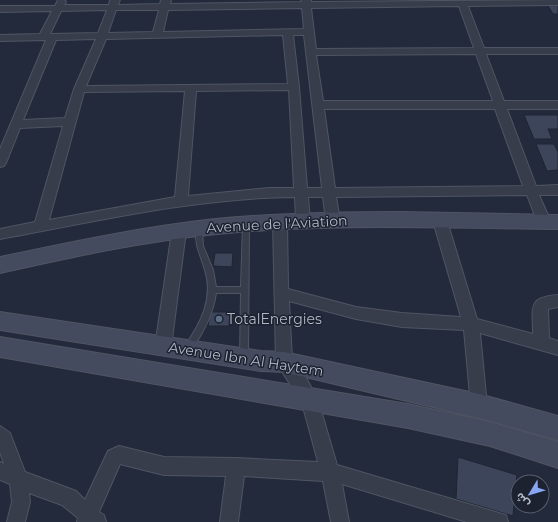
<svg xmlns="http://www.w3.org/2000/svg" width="558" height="522" font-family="Montserrat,'Noto Sans Arabic',sans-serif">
  <rect width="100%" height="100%" fill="#232a3b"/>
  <g fill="#3c4559" stroke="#1e2432">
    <polygon points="547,4 558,4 558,14 553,14"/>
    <polygon points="524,115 558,115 558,129 548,129 552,139 534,139"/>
    <polygon points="536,144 554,144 558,152 558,170 547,171"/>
    <polygon points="215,253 233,253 232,267 213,266"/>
    <polygon points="210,312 230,312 229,326 208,326"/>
    <polygon points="458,457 517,475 513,516 456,499"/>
  </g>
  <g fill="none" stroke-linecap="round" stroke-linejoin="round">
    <defs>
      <path id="lane" d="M 246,221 L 249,224 L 248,358 L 247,361 L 244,362 L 241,361 L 240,358 L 241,293 L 216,293 C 213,315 203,333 191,350 L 188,352 L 185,350 L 184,348 L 185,346 C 201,323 214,298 205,270 C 200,253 195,247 196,228 L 199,225 L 202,228 L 203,246 L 213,270 L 216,287 L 241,287 L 243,224 Z"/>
      <g id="street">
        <path d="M 58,0 L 64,0 L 66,2 L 64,5 L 109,5 L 110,0 L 120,0 L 118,5 L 160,4 L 161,0 L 171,0 L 170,4 L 302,2 L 301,0 L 311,0 L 311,2 L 558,0 L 558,5 L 468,6 L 484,48 L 558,48 L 558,54 L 486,54 L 504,101 L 558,101 L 558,109 L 507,109 L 536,186 L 558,185 L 558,195 L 539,195 L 551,222 L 549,226 L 544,227 L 539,226 L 527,195 L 336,197 L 340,221 L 338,225 L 333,226 L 328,225 L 326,221 L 323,197 L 308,197 L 310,221 L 308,225 L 303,226 L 298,225 L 296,221 L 295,197 C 195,198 98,221 0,239 L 0,229 L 35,222 L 63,126 L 20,128 L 6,163 L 4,166 L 0,167 L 0,149 L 46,40 L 0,41 L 0,35 L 40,34 L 52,11 L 0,12 L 0,6 L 55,6 ZM 459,6 L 474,48 L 316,49 L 311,8 ZM 302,8 L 304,29 L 163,32 L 168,10 ZM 107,10 L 98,33 L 50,34 L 61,11 ZM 116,10 L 159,10 L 153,32 L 108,33 ZM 283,35 L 288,84 L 86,86 L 106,39 ZM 293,35 L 304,35 L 322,188 L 307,188 L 299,87 ZM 96,39 L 74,89 L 65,118 L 23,120 L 56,40 ZM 476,54 L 493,101 L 323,101 L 316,55 ZM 289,90 L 294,188 L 269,188 L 188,196 L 196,91 ZM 185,91 L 175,197 L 49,220 L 84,92 ZM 324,109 L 495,109 L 523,186 L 335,188 Z"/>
        <path d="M 440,216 L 445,217 L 447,221 L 477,319 L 533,334 C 533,308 527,297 558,295 L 558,307 L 548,309 L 549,338 L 558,341 L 558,355 L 480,333 L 487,406 L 485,412 L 479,414 L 473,412 L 471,406 L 464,330 L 402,327 L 356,319 L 289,301 L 292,360 L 305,376 L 318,400 L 337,465 L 499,513 L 506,515 L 508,522 L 467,522 L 342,484 L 349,522 L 331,522 L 323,481 L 244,476 L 238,522 L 220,522 L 226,476 L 164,475 L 120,464 L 99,512 L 104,515 L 106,522 L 77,522 L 78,518 L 62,505 L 29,493 L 30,502 L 25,522 L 7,522 L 12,502 L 10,484 L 0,480 L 0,462 L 4,464 L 0,452 L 0,426 L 10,433 L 25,472 L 76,491 L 85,500 L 108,451 L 119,446 L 164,457 L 236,458 L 318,462 L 302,403 L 276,362 L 273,222 L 275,218 L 280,217 L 285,218 L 287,222 L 288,289 L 356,307 L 402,313 L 461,317 L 433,221 L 435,217 Z"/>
        <polygon points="179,226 184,227 186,231 171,347 169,352 163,354 157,352 155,347 172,231 174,227"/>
      </g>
      <g id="secondary">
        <path d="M 402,212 L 558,215 L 558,229 C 444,228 330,223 217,234 C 144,241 72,257 0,273 L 0,257 C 71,242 142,227 215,219 C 277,213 340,212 402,212 Z"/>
        <polygon points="0,312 261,351 284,352 479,394 558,416 558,440 479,418 284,372 261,371 0,330"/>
        <polygon points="0,337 408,404 490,422 558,442 558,468 490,446 408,428 0,357"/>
      </g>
    </defs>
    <use href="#lane" stroke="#4f5563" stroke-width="2"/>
    <use href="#street" stroke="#4f5563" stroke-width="2"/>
    <use href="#secondary" stroke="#4f5563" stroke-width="2"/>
    <use href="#lane" fill="#373d4b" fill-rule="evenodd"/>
    <use href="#street" fill="#373d4b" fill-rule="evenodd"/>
    <use href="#secondary" fill="#454b5e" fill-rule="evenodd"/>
  </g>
  <circle fill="#5c6f8a" stroke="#1c2230" stroke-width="1.5" cx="219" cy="319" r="4"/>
  <g text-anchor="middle" stroke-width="3" stroke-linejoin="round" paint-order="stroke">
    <g font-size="14" fill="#b2b8c7" stroke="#1c2230">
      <text transform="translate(277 224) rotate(-3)" y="5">Avenue de l'Aviation</text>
      <text transform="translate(246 359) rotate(9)" y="5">Avenue Ibn Al Haytem</text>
    </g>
    <g font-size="14" fill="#b2b8c7" stroke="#1c2230" text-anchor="start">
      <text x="227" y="324">TotalEnergies</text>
    </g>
  </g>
  <g transform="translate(530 494) rotate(232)"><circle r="19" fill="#1c2230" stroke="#585e6c"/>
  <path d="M0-3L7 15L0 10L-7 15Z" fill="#89a6f5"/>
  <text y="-6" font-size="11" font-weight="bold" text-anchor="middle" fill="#b2b8c7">ش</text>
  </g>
</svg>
